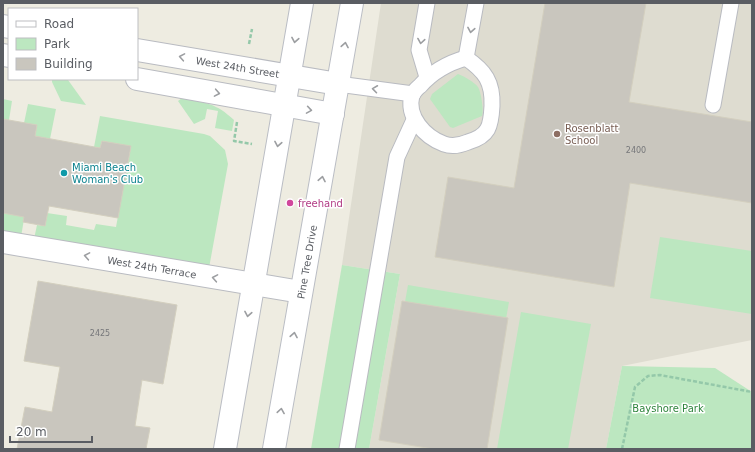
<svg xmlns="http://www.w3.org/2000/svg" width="755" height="452" font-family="'DejaVu Sans',sans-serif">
  <rect width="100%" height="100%" fill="#eeece1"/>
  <polygon fill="#dedcd0" points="381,3 752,3 752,340 622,366 606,449 369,449 400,274 342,265"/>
  <g fill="#bce7c0">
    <path d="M 458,74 C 464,76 474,82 478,87 C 481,92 484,111 482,116 L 453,128 L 450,127 L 430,99 L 432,94 Z"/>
    <polygon points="52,79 68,80 86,105 61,101 52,82"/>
    <path d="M 182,98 C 206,103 216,103 234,120 L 232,131 L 215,128 L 218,111 L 207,109 L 205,119 L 194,124 L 178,101 Z"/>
    <polygon points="3,99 12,101 9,120 3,119"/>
    <polygon points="28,104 56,109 50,139 35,136 37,125 24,123"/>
    <polygon points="100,116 204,134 210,136 225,150 228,164 209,268 34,239 37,225 45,226 47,213 67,216 66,225 94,230 96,224 116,227 131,147 102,141 100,148 94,147"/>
    <polygon points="3,213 25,213 21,237 3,233"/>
    <polygon points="660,237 752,251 752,314 650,298"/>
    <polygon points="342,265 400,274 369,449 311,449"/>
    <polygon points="408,285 509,302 498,364 397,347"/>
    <polygon points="521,312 591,324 568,449 497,449"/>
    <polygon points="622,366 715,368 752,392 752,449 606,449"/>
  </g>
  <g fill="#c9c6be" stroke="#d3cfbf">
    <polygon points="545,3 646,3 629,102 752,122 752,203 630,183 614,287 435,257 448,177 514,188"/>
    <polygon points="3,119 37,125 35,136 100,148 102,141 131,146 118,218 49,206 45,226 23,222 24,217 3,213"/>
    <polygon points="38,281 177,305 163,384 142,380 135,426 150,428 146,449 17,449 25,407 52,412 60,367 24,361"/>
    <polygon points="402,301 508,318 487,449 433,449 379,440"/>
  </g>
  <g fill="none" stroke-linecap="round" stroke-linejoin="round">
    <defs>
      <g id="lane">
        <polyline points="427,3 419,50 427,77"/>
        <path d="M 466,58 C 485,71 493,82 492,106 C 491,126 489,136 468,142 C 461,145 452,147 444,144 C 425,137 406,117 412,95 C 414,92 417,88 420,86 C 433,71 448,63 466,58 Z"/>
        <polyline points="466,58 476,3"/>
        <polyline points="338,84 413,94"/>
        <polyline points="713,105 731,3"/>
        <polyline points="347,449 397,157 414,120"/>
      </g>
      <g id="street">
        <polyline points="3,26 9,27"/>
        <path id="s1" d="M 137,50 L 338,84"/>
        <polyline points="3,55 9,56"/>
        <polyline points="137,79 333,114"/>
        <path id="s2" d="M 3,242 L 301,292"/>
      </g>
      <g id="secondary">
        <polyline points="225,449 302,3"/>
        <path id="s3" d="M 274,449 L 352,3"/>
      </g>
    </defs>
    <use href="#lane" stroke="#b9bbc1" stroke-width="17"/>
    <use href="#street" stroke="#b9bbc1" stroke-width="24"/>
    <use href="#secondary" stroke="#babdc4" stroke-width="24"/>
    <g stroke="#94c8a9" stroke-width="2.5" stroke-dasharray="4 2" stroke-linecap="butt">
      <polyline points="249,44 252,29"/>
      <polyline points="237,122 234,141 252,144"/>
      <polyline points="622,449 635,387 648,376 660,375 752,392"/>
    </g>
    <use href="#lane" stroke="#fff" stroke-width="15"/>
    <use href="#street" stroke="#fff" stroke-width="22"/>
    <use href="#secondary" stroke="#fff" stroke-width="22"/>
  </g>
  <defs><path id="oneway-chevron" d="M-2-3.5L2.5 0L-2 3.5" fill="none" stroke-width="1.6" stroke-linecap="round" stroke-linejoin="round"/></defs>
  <g stroke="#9c9ea1">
    <use href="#oneway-chevron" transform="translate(471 30) rotate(100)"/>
    <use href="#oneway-chevron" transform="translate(295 40) rotate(100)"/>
    <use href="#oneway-chevron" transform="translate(421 41) rotate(99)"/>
    <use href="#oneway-chevron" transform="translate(345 45) rotate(-80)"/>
    <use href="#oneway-chevron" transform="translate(182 57) rotate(-170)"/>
    <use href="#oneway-chevron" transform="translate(375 89) rotate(-172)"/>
    <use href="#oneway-chevron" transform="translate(217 93) rotate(10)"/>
    <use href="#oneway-chevron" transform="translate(309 110) rotate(9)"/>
    <use href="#oneway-chevron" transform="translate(278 144) rotate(100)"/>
    <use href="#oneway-chevron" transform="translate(322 179) rotate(-79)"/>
    <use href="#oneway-chevron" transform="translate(87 256) rotate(-170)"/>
    <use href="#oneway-chevron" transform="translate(215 278) rotate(-170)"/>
    <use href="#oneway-chevron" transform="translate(248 314) rotate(100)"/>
    <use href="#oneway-chevron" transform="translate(294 335) rotate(-80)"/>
    <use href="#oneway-chevron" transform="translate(281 411) rotate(-81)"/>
  </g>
  <circle fill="#8d6e63" stroke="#fff" stroke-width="1.5" cx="557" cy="134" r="4"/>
  <circle fill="#0f9aa8" stroke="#fff" stroke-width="1.5" cx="64" cy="173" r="4"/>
  <circle fill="#d1479c" stroke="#fff" stroke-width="1.5" cx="290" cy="203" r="4"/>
  <g text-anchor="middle" stroke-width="3" stroke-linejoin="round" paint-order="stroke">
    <g font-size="8" fill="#76777a">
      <text x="636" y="153">2400</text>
      <text x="100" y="336">2425</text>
    </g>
    <g font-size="10" fill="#5a5d63" stroke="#fff">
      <text dy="4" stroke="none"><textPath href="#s1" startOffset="102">West 24th Street</textPath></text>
      <text dy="4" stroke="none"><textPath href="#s3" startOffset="190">Pine Tree Drive</textPath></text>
      <text dy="4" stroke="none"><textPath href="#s2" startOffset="151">West 24th Terrace</textPath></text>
    </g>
    <g font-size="10" fill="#785e54" stroke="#fff" text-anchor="start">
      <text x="565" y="132">Rosenblatt<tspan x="565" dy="12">School</tspan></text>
    </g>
    <g font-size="10" fill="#0d838f" stroke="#fff" text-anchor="start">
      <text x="72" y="171">Miami Beach<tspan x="72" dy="12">Woman's Club</tspan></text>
    </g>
    <g font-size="10" fill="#b23c85" stroke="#fff" text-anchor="start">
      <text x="298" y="207">freehand</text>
    </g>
    <g font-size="10" fill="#2f853d" stroke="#fff">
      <text x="668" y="412">Bayshore Park</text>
    </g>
  </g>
  <rect width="755" height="452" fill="none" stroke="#5a5d63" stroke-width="8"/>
  <rect x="8" y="8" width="130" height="72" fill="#ffffff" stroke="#bdbec1"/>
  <rect x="16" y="21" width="20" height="6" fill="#ffffff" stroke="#bdbec1"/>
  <text x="44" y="28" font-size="12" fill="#5a5d63">Road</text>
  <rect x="16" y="38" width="20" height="12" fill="#bce7c0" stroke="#bdbec1"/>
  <text x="44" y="48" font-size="12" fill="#5a5d63">Park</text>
  <rect x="16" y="58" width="20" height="12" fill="#c9c6be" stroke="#bdbec1"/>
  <text x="44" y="68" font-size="12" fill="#5a5d63">Building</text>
  <path d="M10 436v6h82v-6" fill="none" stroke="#5a5d63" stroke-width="2"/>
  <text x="16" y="436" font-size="12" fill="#5a5d63" stroke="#ffffff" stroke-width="3" paint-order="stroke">20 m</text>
</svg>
